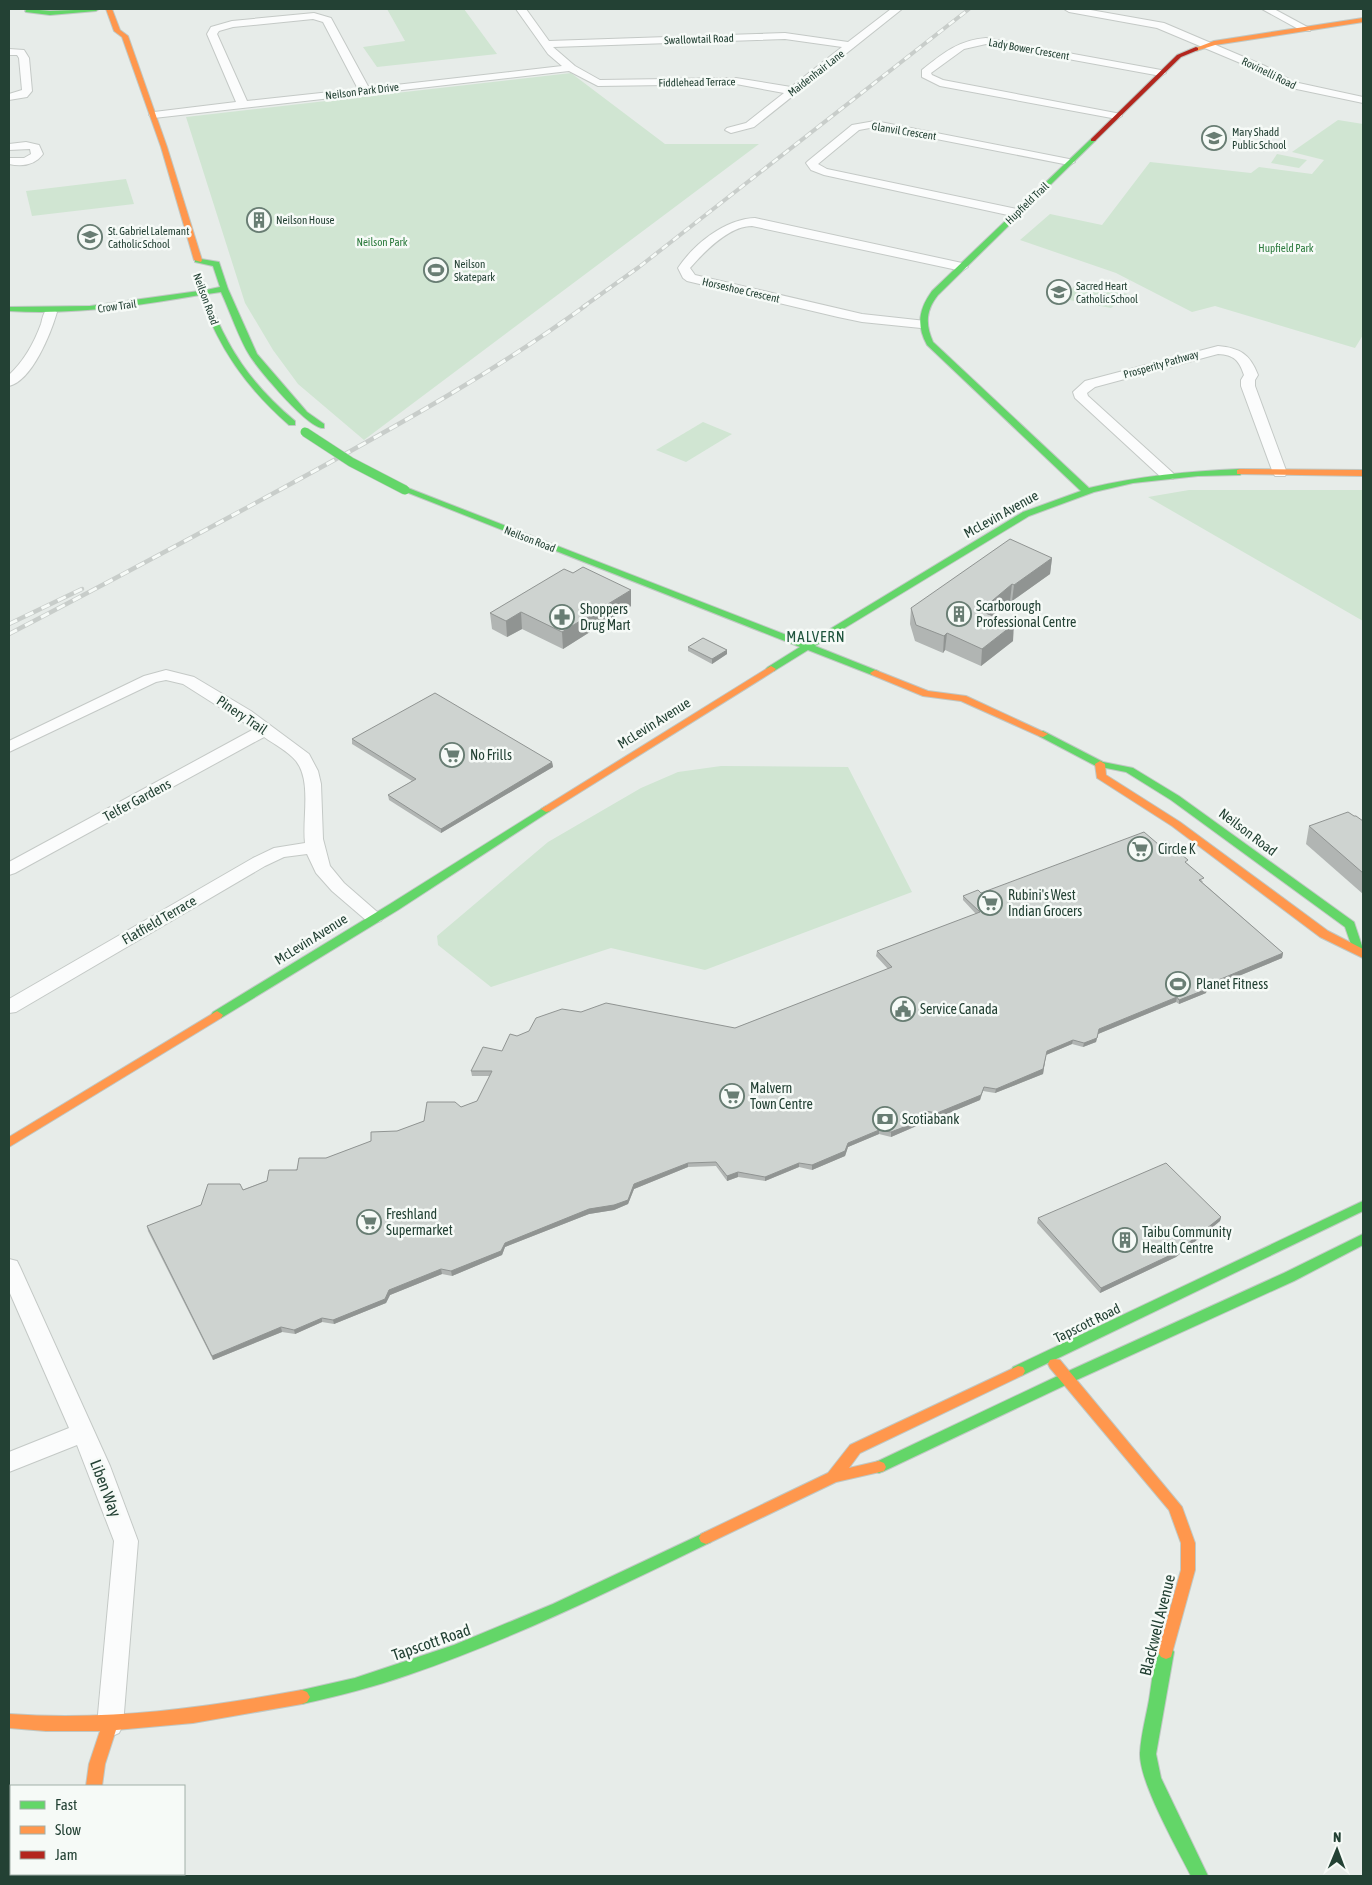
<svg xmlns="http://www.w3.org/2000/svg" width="1372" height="1885" font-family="'Asap Condensed',sans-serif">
  <rect width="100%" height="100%" fill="#e7ece9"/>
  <g fill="#d0e5d2">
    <polygon points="387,9 464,9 497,54 377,67 363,47 405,41"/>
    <polygon points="571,73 665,144 759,144 364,440 298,384 273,350 245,303 186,117"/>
    <polygon points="1338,120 1363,124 1363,335 1355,348 1215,306 1192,312 1116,273 1020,240 1050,214 1102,225 1150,162 1251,173 1259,167 1312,174 1324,160 1292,152"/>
    <polygon points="1277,154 1307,160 1299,168 1271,163"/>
    <polygon points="126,179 134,204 32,216 26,191"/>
    <polygon points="1076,284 1128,294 1111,308 1064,299"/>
    <polygon points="703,422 732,434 686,462 656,450"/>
    <polygon points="1189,490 1363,490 1363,621 1148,497"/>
    <polygon points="721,766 848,767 912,892 705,970 611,948 491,987 438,945 437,936 548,842 641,788 678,772"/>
  </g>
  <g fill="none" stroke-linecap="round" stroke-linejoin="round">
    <defs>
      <g id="street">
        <path d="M 516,9 L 526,9 L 549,41 L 785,33 L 848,42 L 891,9 L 902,9 L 754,127 L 731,133 L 725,130 L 727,128 L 746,123 L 784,93 L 736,84 L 598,86 L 569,71 L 154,118 L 149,115 L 154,112 L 236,102 L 207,34 L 211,27 L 232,21 L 314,13 L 331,18 L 369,88 L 562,66 L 548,54 ZM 313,19 L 323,22 L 358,89 L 247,101 L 217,34 L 219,31 L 233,27 ZM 785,39 L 842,47 L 791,87 L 736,78 L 600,80 L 575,66 L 553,47 Z"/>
        <polygon points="1064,9 1085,9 1164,23 1265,66 1294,82 1363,97 1363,103 1287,87 1257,70 1157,28 1069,12"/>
        <polygon points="1262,9 1274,9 1311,29 1310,31 1302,31"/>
        <path d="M 986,38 L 1161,70 L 1166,73 L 1161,76 L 986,44 L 964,49 L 931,73 L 932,75 L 943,80 L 1121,114 L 1122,116 L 1117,119 L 940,86 L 922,77 L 922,70 C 943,53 959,40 986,38 Z"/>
        <polygon points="9,49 24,50 29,58 32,91 27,97 9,100 9,94 22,90 19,58 17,55 9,55"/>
        <polygon points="875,121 1069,159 1075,162 1069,165 875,127 859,130 818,164 827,169 1021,210 1023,213 1021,216 1017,217 824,175 811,170 806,163 808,161 852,125"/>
        <path d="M 26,142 L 39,145 L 43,154 C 35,165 22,167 9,164 L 9,158 L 24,158 L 31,154 L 30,149 L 9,150 L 9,144 Z"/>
        <path d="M 755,218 L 962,263 L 968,267 L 962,271 L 752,226 C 729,226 705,251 690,268 L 695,275 L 862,314 L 926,321 L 927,324 L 926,327 L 921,328 L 862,322 L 838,317 L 687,281 L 683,278 L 678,268 C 694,244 725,219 755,218 Z"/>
        <path d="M 51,308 L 57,312 C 51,333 32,381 9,386 L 9,375 C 24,361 34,343 41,324 C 43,317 43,310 51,308 Z"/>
        <path d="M 1218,346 C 1240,348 1250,354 1258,375 L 1255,380 L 1255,386 L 1287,473 L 1285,476 L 1275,476 L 1273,473 L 1241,386 L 1241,380 L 1244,375 C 1239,360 1234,355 1218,354 L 1095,387 L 1087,393 L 1088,396 L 1173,473 L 1175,476 L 1173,479 L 1163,479 L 1075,398 L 1073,392 L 1085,381 Z"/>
        <path d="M 166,670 L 194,677 L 251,711 L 309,754 L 318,771 L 321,784 L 323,839 L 330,866 L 344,883 L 383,917 L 381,921 L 374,923 L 367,921 L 332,891 L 316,873 L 307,854 L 284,857 L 265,866 L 16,1012 L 9,1013 L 9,999 L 253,858 L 274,848 L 305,843 C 302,819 312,781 296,761 C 289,752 274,744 264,737 L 15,873 L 9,875 L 9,862 L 254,729 L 183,684 L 166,680 L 156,682 L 9,752 L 9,741 L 144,676 Z"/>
        <polygon points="9,1259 17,1261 20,1267 110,1466 138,1541 123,1725 119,1733 110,1737 101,1733 97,1725 114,1541 77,1445 9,1472 9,1452 69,1428 9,1291"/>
      </g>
      <g id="fast">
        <polygon points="28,9 50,11 99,9 96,11 50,15 26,12 25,11"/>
        <path d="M 1091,139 L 1096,140 L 938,295 C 926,310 925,324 933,342 L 1089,488 C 1140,476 1188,471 1240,469 L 1244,472 L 1240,475 L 1198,476 L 1133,483 L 1094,492 L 1029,516 L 815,646 L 878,671 L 880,673 L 878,675 L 872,675 L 808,650 L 774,671 L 768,671 L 766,669 L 768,667 L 800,647 L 401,490 L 405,487 L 408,488 L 807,643 L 1023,512 L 1081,491 L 927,345 C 916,325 919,309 932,291 Z"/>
        <path d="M 195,258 L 219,262 L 228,289 L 257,354 L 307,412 L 324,424 L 324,428 C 309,430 259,370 250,356 C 239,339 230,311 221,292 L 207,294 C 226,348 252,385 295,421 L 295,425 L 289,425 C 246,387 219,349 200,295 C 137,306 73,315 9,311 L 9,307 L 90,306 L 199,291 L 193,275 L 197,273 L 201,275 L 206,290 L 220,287 L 213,266 L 195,262 Z"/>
        <polygon points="1043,731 1103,762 1133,768 1179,796 1354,922 1363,949 1362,953 1354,953 1345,927 1171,800 1126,772 1096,766 1039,736 1038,734 1039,732"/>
        <polygon points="546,806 551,809 550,811 398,910 221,1018 213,1018 211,1015 213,1012 390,904"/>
        <polygon points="1363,1201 1363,1211 1023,1375 1018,1376 1013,1375 1011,1371 1013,1367"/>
        <polygon points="1363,1234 1363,1245 1294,1281 1072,1382 884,1471 879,1473 874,1471 872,1467 874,1463 1062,1374 1284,1273"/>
        <path d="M 706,1532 L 711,1534 L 713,1538 L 711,1542 C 612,1590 513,1639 408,1675 C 374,1687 338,1696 302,1704 L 297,1702 L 294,1697 L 297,1692 L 302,1690 L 355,1678 L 454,1645 L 553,1604 Z"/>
        <path d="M 1166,1645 L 1171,1647 L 1174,1652 L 1156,1754 L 1161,1778 L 1208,1876 L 1191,1876 C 1177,1848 1139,1782 1140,1753 C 1141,1735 1146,1717 1149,1700 C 1152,1682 1153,1663 1161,1647 Z"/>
      </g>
      <g id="slow">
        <polygon points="106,9 112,9 120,30 128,36 167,147 202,260 201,262 194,260 161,147 122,37 114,31"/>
        <polygon points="1363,18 1363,22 1215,45 1196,51 1193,49 1214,41"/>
        <polygon points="1240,469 1363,470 1363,476 1237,474 1237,470"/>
        <polygon points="771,666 776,669 774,671 550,811 546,812 541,809"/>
        <polygon points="875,670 928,691 966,696 1048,734 1043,737 1039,736 961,701 923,696 872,675 870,673"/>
        <polygon points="1100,761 1105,764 1106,775 1180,822 1328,931 1363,949 1363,958 1320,937 1172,826 1097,778 1095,764"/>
        <polygon points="217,1011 223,1015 221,1018 9,1147 9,1137"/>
        <polygon points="1055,1359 1060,1360 1182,1507 1195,1543 1195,1570 1171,1657 1166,1659 1161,1657 1158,1652 1181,1570 1181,1543 1169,1510 1050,1368 1048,1364 1050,1360"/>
        <polygon points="1018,1366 1023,1367 1025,1371 1023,1375 860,1453 849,1468 879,1461 884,1463 886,1467 884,1471 836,1482 711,1542 706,1544 701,1542 699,1538 701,1534 828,1473 850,1445"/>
        <path d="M 302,1690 L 307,1692 L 310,1697 L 307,1702 L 302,1704 L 193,1723 L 116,1730 L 105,1764 L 102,1786 L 86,1786 L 89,1764 L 100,1731 L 46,1731 L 9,1728 L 9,1714 C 110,1721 203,1708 302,1690 Z"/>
        <rect x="72" y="1874" width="16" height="2"/>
      </g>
      <polygon id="jam" points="1196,47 1198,48 1198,50 1181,57 1095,141 1091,141 1091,139 1177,55"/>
    </defs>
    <use href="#street" stroke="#c4c9c6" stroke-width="2"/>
    <use href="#fast" stroke="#c0c8c4" stroke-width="2"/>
    <use href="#slow" stroke="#c0c8c4" stroke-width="2"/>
    <use href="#jam" stroke="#c0c8c4" stroke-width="2"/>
    <use href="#street" fill="#fbfcfc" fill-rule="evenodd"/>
    <use href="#fast" fill="#63d668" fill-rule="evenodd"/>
    <use href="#slow" fill="#ff974d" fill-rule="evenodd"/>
    <use href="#jam" fill="#b3261e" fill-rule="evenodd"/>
    <defs>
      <polyline id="rail-far1" points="583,307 639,267 969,9"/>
      <g id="rail">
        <polyline points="9,624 82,589"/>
        <path d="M 9,634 C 109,582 208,529 307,475 C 402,423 497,370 585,306"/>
      </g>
    </defs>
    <use href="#rail-far1" stroke="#c8cdca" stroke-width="4"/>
    <use href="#rail" stroke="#c8cdca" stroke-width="4.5"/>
    <use href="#rail-far1" stroke="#f6faf7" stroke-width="2.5" stroke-dasharray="7" stroke-linecap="butt"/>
    <use href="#rail" stroke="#f6faf7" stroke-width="3" stroke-dasharray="9" stroke-linecap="butt"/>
    <defs>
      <polyline id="fast-bridge" points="305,432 351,462 405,490"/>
    </defs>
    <use href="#fast-bridge" stroke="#c0c8c4" stroke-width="10" stroke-linecap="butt"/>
    <use href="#fast-bridge" stroke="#63d668" stroke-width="9"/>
  </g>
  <g fill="#b1b5b3">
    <polygon points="1052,558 1050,574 1012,601 1010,601 992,616 1013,641 981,666 945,650 943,653 915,641 910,624 911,608"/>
    <polygon points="573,573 631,590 631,606 563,649 522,629 507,637 492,629 490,613"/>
    <polygon points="688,647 727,650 727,654 712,664 688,651"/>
    <polygon points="352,739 552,762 553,767 441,833 389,800 388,795 412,781 352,744"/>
    <polygon points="1363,821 1363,894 1306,844 1309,826"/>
    <polygon points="1158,844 1188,864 1203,882 1202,882 1283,953 1282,958 1207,989 1206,993 1179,1004 1176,1002 1098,1034 1096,1042 1083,1047 1072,1044 1046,1055 1043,1074 995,1093 983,1091 980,1100 937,1118 924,1116 921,1124 891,1137 879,1134 848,1147 845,1156 812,1170 799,1167 765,1181 738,1177 727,1181 716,1166 688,1167 634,1189 628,1204 614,1210 589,1214 505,1247 502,1255 452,1276 442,1274 390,1295 386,1303 334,1324 322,1322 295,1334 282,1332 213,1360 148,1231 147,1226 477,1101 490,1076 472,1076 471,1071 502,1051 517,1036 581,1012 735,1028 888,969 876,956 877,951 976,914 963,900 963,896 981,893"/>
    <polygon points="1221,1217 1220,1221 1176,1257 1100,1293 1037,1223 1038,1218"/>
  </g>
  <g fill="#909492">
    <polygon points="1052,558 1050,574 1012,601 1014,585"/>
    <polygon points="1012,584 1010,601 978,628 980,611"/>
    <polygon points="631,590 631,606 563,649 562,632"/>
    <polygon points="521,612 522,629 507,637 506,621"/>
    <polygon points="1014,624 1013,641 981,666 982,649"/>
    <polygon points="947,633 945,650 943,653 944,636"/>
    <polygon points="727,650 727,654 712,664 712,659"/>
    <polygon points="552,762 553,767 441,833 441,829"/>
    <polygon points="1283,953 1282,958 1207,989 1206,993 1179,1004 1179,1000 1204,986"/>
    <polygon points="1177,997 1176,1002 1098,1034 1096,1042 1083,1047 1084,1043 1099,1029"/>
    <polygon points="1073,1040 1072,1044 1046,1055 1043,1074 995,1093 996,1089 1047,1051"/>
    <polygon points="984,1087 980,1100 937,1118 937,1113"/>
    <polygon points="925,1111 924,1116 921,1124 891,1137 891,1132"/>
    <polygon points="879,1130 879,1134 848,1147 845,1156 812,1170 812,1165 848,1143"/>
    <polygon points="688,1163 688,1167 634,1189 628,1204 614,1210 589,1214 505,1247 502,1255 452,1276 451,1271 505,1243 634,1184"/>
    <polygon points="799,1163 799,1167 765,1181 765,1177"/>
    <polygon points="738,1172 738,1177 727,1181 727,1176"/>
    <polygon points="1221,1217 1220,1221 1176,1257 1100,1293 1101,1288"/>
    <polygon points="441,1269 442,1274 390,1295 386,1303 334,1324 333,1320 389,1290"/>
    <polygon points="322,1318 322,1322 295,1334 294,1330"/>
    <polygon points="281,1327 282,1332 213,1360 212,1356"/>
  </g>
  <g fill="#ced3d0" stroke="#909492">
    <polygon points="1010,539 1052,558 1014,585 1012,584 980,611 1014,624 982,649 947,633 944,636 916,625 911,608"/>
    <polygon points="583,567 631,590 562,632 521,612 506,621 490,613 564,569 573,573"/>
    <polygon points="703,638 727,650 712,659 688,647"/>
    <polygon points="435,693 552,762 441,829 388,795 416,779 352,739"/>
    <polygon points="1348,812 1354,816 1356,816 1363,821 1363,873 1309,826"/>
    <polygon points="1144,832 1158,844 1166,841 1188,860 1185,862 1204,878 1199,880 1283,953 1204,986 1207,989 1179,1000 1177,997 1099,1029 1097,1038 1084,1043 1073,1040 1047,1051 1043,1069 996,1089 984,1087 981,1095 937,1113 925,1111 922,1120 891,1132 879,1130 848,1143 845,1151 812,1165 799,1163 765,1177 738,1172 727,1176 716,1162 688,1163 634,1184 628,1200 614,1205 589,1209 505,1243 501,1251 451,1271 441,1269 389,1290 385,1299 333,1320 322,1318 294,1330 281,1327 212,1356 147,1226 201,1205 208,1184 240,1184 243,1190 267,1181 269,1170 297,1170 299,1158 326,1158 371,1141 371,1132 397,1131 424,1121 427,1102 455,1102 461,1107 477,1101 492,1071 471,1071 483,1047 502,1051 510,1034 517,1036 529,1031 536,1018 562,1009 581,1012 606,1003 735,1028 892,967 877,951 980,912 963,896 978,890 981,893"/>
    <polygon points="1166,1163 1221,1217 1177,1252 1101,1288 1038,1218"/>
  </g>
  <defs>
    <symbol id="school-ring" viewBox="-11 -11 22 22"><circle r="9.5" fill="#f6faf7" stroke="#687d73" stroke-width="1.5"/><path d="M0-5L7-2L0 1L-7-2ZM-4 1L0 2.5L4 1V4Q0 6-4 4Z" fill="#687d73"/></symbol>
    <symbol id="building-ring" viewBox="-11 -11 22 22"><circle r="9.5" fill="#f6faf7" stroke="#687d73" stroke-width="1.5"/><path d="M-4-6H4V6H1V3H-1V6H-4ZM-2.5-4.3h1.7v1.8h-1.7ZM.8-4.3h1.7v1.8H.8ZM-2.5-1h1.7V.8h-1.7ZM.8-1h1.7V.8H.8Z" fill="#687d73"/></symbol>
    <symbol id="stadium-ring" viewBox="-11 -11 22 22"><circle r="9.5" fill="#f6faf7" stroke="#687d73" stroke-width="1.5"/><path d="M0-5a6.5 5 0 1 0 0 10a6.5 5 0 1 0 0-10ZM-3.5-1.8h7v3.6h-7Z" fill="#687d73"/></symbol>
    <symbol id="pharmacy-ring" viewBox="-11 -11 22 22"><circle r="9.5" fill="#f6faf7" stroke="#687d73" stroke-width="1.5"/><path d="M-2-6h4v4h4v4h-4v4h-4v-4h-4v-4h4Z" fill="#687d73"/></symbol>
    <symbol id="supermarket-ring" viewBox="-11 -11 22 22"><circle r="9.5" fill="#f6faf7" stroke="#687d73" stroke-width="1.5"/><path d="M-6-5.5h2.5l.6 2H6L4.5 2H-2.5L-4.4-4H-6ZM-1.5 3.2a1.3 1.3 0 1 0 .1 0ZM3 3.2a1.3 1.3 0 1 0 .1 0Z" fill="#687d73"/></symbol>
    <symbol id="civic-ring" viewBox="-11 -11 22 22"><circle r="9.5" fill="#f6faf7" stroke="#687d73" stroke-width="1.5"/><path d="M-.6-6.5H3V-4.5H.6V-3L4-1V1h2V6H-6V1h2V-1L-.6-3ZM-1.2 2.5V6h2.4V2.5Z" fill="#687d73"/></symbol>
    <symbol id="bank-ring" viewBox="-11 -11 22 22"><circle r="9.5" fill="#f6faf7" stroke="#687d73" stroke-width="1.5"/><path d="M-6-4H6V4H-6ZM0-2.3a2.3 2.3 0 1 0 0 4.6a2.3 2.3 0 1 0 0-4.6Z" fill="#687d73"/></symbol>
  </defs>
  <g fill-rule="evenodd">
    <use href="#school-ring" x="1200" y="124" width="28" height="28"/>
    <use href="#building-ring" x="245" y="206" width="28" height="28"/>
    <use href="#school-ring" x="76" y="223" width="28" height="28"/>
    <use href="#stadium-ring" x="422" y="256" width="28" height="28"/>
    <use href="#school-ring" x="1045" y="278" width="28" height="28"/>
    <use href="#building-ring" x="945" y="600" width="28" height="28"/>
    <use href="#pharmacy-ring" x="548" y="603" width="28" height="28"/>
    <use href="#supermarket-ring" x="438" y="741" width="28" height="28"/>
    <use href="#supermarket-ring" x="1126" y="835" width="28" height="28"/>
    <use href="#supermarket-ring" x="976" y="889" width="28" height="28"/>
    <use href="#stadium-ring" x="1164" y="970" width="28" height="28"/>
    <use href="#civic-ring" x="889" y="995" width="28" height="28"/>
    <use href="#supermarket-ring" x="718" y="1082" width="28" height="28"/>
    <use href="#bank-ring" x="871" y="1105" width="28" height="28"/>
    <use href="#supermarket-ring" x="355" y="1208" width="28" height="28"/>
    <use href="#building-ring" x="1111" y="1226" width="28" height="28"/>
  </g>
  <g text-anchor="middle" stroke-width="5" stroke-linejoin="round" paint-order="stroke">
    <g font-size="11" fill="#234134" stroke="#f6faf7">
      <text transform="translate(699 39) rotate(-2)" y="4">Swallowtail Road</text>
      <text transform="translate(1029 49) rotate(10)" y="4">Lady Bower Crescent</text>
      <text transform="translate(816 73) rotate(-38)" y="4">Maidenhair Lane</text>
      <text transform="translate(1269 73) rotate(26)" y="4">Rovinelli Road</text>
      <text transform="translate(697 82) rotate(-1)" y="4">Fiddlehead Terrace</text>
      <text transform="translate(362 91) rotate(-7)" y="4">Neilson Park Drive</text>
      <text transform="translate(904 131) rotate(9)" y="4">Glanvil Crescent</text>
      <text transform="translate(1027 203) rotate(-44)" y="4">Hupfield Trail</text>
      <text transform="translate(741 290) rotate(13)" y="4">Horseshoe Crescent</text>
      <text transform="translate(206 299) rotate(70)" y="4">Neilson Road</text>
      <text transform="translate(117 306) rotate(-8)" y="4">Crow Trail</text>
      <text transform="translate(1161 364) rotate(-16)" y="4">Prosperity Pathway</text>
      <text transform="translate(530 539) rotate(21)" y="4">Neilson Road</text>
    </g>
    <g font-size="11" fill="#234134" stroke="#f6faf7" text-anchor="start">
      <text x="1232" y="136">Mary Shadd<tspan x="1232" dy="13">Public School</tspan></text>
      <text x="276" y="224">Neilson House</text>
      <text x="108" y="235">St. Gabriel Lalemant<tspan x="108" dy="13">Catholic School</tspan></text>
      <text x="454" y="268">Neilson<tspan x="454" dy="13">Skatepark</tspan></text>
      <text x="1076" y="290">Sacred Heart<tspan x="1076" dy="13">Catholic School</tspan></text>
    </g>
    <g font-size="11" fill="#2b7a3c" stroke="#f6faf7">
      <text x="382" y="246">Neilson Park</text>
      <text x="1286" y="252">Hupfield Park</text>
    </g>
    <g font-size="14" fill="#234134" stroke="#f6faf7">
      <text transform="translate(1001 514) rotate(-29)" y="5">McLevin Avenue</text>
      <text transform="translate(242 715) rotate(34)" y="5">Pinery Trail</text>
      <text transform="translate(654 723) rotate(-32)" y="5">McLevin Avenue</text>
      <text transform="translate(137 800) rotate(-28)" y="5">Telfer Gardens</text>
      <text transform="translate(1248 832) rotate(37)" y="5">Neilson Road</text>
      <text transform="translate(159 920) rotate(-30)" y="5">Flatfield Terrace</text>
      <text transform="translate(311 939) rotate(-32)" y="5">McLevin Avenue</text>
      <text transform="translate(1087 1323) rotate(-26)" y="5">Tapscott Road</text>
    </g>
    <g font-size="14" fill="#234134" stroke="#f6faf7" text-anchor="start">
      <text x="976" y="611">Scarborough<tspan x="976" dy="16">Professional Centre</tspan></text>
      <text x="580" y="614">Shoppers<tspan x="580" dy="16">Drug Mart</tspan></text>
      <text x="470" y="760">No Frills</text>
      <text x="1158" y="854">Circle K</text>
      <text x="1008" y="900">Rubini's West<tspan x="1008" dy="16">Indian Grocers</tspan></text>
      <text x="1196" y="989">Planet Fitness</text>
      <text x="920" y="1014">Service Canada</text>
      <text x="750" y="1093">Malvern<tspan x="750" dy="16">Town Centre</tspan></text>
      <text x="902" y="1124">Scotiabank</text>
      <text x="386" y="1219">Freshland<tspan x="386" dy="16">Supermarket</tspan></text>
      <text x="1142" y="1237">Taibu Community<tspan x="1142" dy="16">Health Centre</tspan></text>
    </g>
    <g font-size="15" letter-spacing="1" fill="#1e543d" stroke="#f6faf7">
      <text x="816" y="642">MALVERN</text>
    </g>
    <g font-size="16" fill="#234134" stroke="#f6faf7">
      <text transform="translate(106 1488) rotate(69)" y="6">Liben Way</text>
      <text transform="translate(1157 1625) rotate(-76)" y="6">Blackwell Avenue</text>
      <text transform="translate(431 1642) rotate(-19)" y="6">Tapscott Road</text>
    </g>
  </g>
  <rect width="1372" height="1885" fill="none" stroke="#234134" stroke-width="20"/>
  <rect x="10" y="1785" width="175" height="90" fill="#f6faf7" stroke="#a2b0a9"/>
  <rect x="20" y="1801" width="25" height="8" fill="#63d668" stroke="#a2b0a9"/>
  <text x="55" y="1810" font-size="15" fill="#234134">Fast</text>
  <rect x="20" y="1826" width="25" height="8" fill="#ff974d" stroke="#a2b0a9"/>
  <text x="55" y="1835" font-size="15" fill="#234134">Slow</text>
  <rect x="20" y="1851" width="25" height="8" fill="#b3261e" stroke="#a2b0a9"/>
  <text x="55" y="1860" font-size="15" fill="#234134">Jam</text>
  <g transform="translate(1337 1850) rotate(1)" stroke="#f6faf7" stroke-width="4" paint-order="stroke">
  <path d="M0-4L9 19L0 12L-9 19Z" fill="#234134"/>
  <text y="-8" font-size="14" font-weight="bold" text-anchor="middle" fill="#234134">N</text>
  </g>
</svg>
